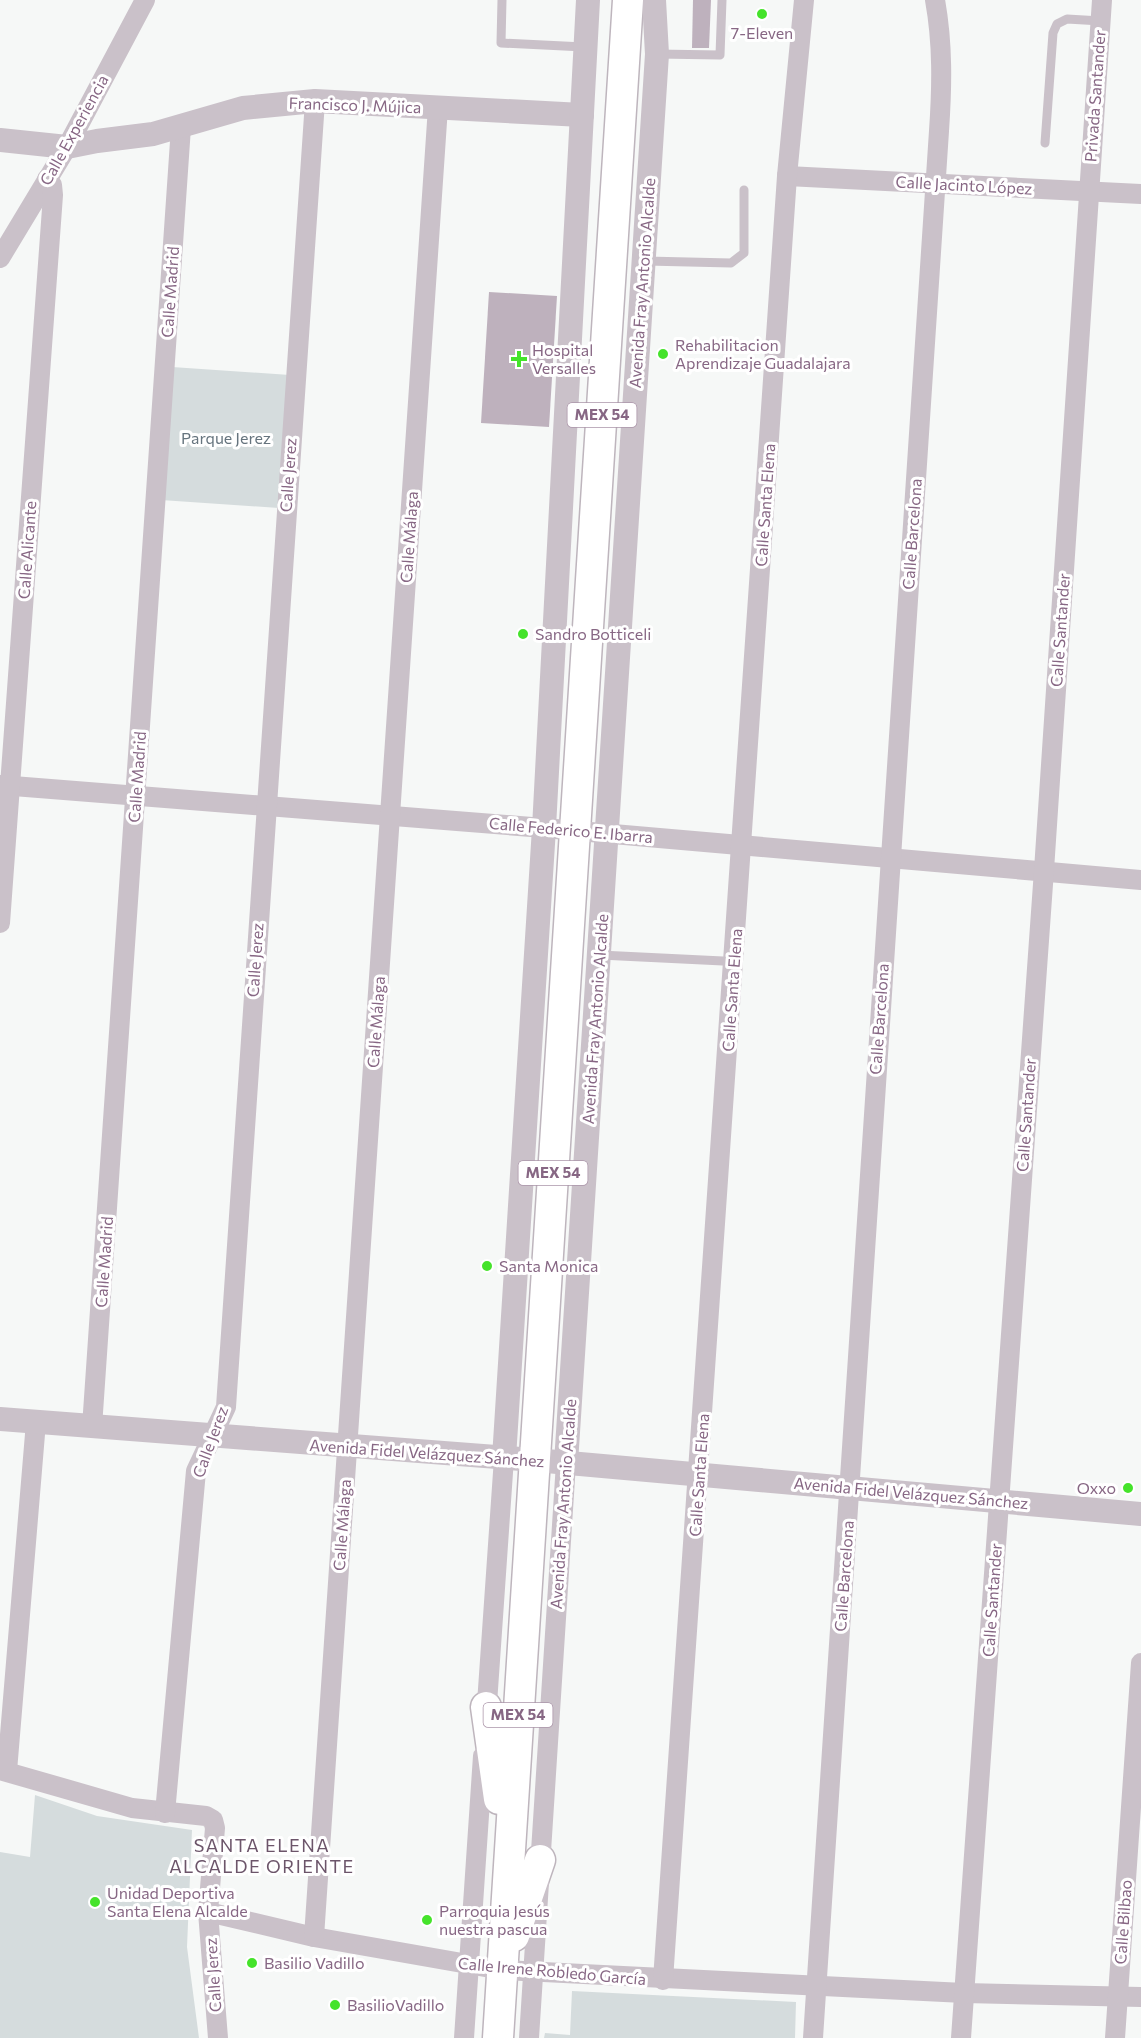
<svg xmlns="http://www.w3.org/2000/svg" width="1141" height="2038" font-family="Commissioner,sans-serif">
  <rect width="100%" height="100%" fill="#f6f8f7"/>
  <g fill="#d5dcdd">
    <polygon points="172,367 290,375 279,508 161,500"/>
    <polygon points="35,1795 97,1816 192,1830 187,1947 199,2038 0,2038 0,1852 30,1857"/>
    <polygon points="572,1991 796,2002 795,2038 544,2038 545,2033 570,2035"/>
  </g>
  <g fill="#beb1bd">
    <polygon points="693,0 711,0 709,48 692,48"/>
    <polygon points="489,292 557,296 549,427 481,423"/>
  </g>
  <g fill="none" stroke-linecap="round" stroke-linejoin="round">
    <defs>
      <g id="primary">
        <polyline points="486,1707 499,1799"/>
        <polyline points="514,1936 540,1860"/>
        <polyline points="498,2038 628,0"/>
      </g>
    </defs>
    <use href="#primary" stroke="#beb5bd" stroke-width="33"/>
    <g stroke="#cac1c9" stroke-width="9">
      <polyline points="502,0 501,43 584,47"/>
      <polyline points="657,54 720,55 722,0"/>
      <polyline points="1045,143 1053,33 1057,24 1067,19 1101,21"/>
      <polyline points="646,261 731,263 744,253 744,190"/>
      <polyline points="600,955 723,961"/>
    </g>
    <g stroke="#cac1c9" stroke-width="20">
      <polyline points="787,176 1141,194"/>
      <polyline points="0,258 67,147 145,0"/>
      <polyline points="0,785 544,828 1141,880"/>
      <polyline points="0,923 53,195 52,185 47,179"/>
      <polyline points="92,1427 181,127"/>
      <polyline points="486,1718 504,1458"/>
      <polyline points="0,1770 132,1808 206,1816 213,1820 215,1828 208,1912 218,2038"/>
      <polyline points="7,1771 36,1422"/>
      <polyline points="165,1813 196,1471 226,1407 315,101"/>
      <polyline points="208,1912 314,1937 502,1970 964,1993 1141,1997"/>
      <polyline points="314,1937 438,107"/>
      <polyline points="663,1980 787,176 804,0"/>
      <polyline points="464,2038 483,1756"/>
      <polyline points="529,2038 566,1463"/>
      <path d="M 813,2038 L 939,131 C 942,87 943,44 935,0"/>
      <polyline points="961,2038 1044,870 1102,0"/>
      <polyline points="1115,2038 1141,1663"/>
    </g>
    <g stroke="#cac1c9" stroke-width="24">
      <polyline points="0,140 67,147 97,141 153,134 243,108 315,101 582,115"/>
      <polyline points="0,1419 535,1460 1141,1514"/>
      <polyline points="504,1458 544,828 588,0"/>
      <polyline points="566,1463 657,54 654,0"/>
    </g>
    <use href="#primary" stroke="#fff" stroke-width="30"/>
  </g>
  <g fill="#45e32b" stroke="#fff" stroke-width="2">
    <circle cx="762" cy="14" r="6"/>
    <circle cx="663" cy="354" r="6"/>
    <path d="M516 350h6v6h6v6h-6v6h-6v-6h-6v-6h6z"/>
    <circle cx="523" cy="634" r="6"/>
    <circle cx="487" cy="1266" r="6"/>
    <circle cx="1128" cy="1488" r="6"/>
    <circle cx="95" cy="1902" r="6"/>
    <circle cx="427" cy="1920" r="6"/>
    <circle cx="252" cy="1963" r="6"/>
    <circle cx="335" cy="2005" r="6"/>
  </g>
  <g text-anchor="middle" stroke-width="6" stroke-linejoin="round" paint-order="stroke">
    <g fill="#fff" stroke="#ab95a9" stroke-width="1.5">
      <rect x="567.5" y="403" width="69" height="24" rx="4.5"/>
      <rect x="518.5" y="1161" width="69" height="24" rx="4.5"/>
      <rect x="483.5" y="1703" width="69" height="24" rx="4.5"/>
    </g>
    <g font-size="15" font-weight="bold" fill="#876784">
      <text x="602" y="420">MEX 54</text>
      <text x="553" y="1178">MEX 54</text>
      <text x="518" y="1720">MEX 54</text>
    </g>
    <g font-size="16" fill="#876784" stroke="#fff" text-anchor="start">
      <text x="762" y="39" text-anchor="middle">7-Eleven</text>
      <text x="675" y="351">Rehabilitacion<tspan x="675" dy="18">Aprendizaje Guadalajara</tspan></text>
      <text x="532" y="356">Hospital<tspan x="532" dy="18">Versalles</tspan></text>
      <text x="535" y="640">Sandro Botticeli</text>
      <text x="499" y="1272">Santa Monica</text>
      <text x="1116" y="1494" text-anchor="end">Oxxo</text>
      <text x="107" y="1899">Unidad Deportiva<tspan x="107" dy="18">Santa Elena Alcalde</tspan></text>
      <text x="439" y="1917">Parroquia Jesús<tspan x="439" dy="18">nuestra pascua</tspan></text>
      <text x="264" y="1969">Basilio Vadillo</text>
      <text x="347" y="2011">BasilioVadillo</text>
    </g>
    <g font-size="16" fill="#876784" stroke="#fff">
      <text transform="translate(1095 96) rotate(-86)" y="6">Privada Santander</text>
      <text transform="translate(355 105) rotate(2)" y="6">Francisco J. Mújica</text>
      <text transform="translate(74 130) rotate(-61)" y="6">Calle Experiencia</text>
      <text transform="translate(964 185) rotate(3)" y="6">Calle Jacinto López</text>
      <text transform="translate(642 283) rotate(-86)" y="6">Avenida Fray Antonio Alcalde</text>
      <text transform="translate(170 292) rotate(-86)" y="6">Calle Madrid</text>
      <text transform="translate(288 475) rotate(-86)" y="6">Calle Jerez</text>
      <text transform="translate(765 505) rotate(-86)" y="6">Calle Santa Elena</text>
      <text transform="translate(912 534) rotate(-86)" y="6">Calle Barcelona</text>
      <text transform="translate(409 537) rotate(-86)" y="6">Calle Málaga</text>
      <text transform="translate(27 550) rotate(-86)" y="6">Calle Alicante</text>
      <text transform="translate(1060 630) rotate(-86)" y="6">Calle Santander</text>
      <text transform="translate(137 777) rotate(-86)" y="6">Calle Madrid</text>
      <text transform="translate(571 830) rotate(5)" y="6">Calle Federico E. Ibarra</text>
      <text transform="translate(255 960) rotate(-86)" y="6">Calle Jerez</text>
      <text transform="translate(732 990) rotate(-86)" y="6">Calle Santa Elena</text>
      <text transform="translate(595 1019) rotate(-86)" y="6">Avenida Fray Antonio Alcalde</text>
      <text transform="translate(879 1019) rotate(-86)" y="6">Calle Barcelona</text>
      <text transform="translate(376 1022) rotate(-86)" y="6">Calle Málaga</text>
      <text transform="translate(1026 1115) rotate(-86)" y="6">Calle Santander</text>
      <text transform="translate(104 1262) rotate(-86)" y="6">Calle Madrid</text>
      <text transform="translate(210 1442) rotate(-70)" y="6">Calle Jerez</text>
      <text transform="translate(427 1453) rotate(4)" y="6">Avenida Fidel Velázquez Sánchez</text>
      <text transform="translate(699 1475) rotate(-86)" y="6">Calle Santa Elena</text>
      <text transform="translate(911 1493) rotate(5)" y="6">Avenida Fidel Velázquez Sánchez</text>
      <text transform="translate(563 1504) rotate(-86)" y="6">Avenida Fray Antonio Alcalde</text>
      <text transform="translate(342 1525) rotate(-86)" y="6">Calle Málaga</text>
      <text transform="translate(844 1576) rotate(-86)" y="6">Calle Barcelona</text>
      <text transform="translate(992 1600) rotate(-86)" y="6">Calle Santander</text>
      <text transform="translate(1123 1922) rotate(-86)" y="6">Calle Bilbao</text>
      <text transform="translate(552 1971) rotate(5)" y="6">Calle Irene Robledo García</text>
      <text transform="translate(213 1975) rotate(-94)" y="6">Calle Jerez</text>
    </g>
    <g font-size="16" fill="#66747e" stroke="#fff">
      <text x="226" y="444">Parque Jerez</text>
    </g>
    <g font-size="18" letter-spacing="1.5" fill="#6c556a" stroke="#fff">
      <text x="262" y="1852">SANTA ELENA<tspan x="262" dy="21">ALCALDE ORIENTE</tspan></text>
    </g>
  </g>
</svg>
